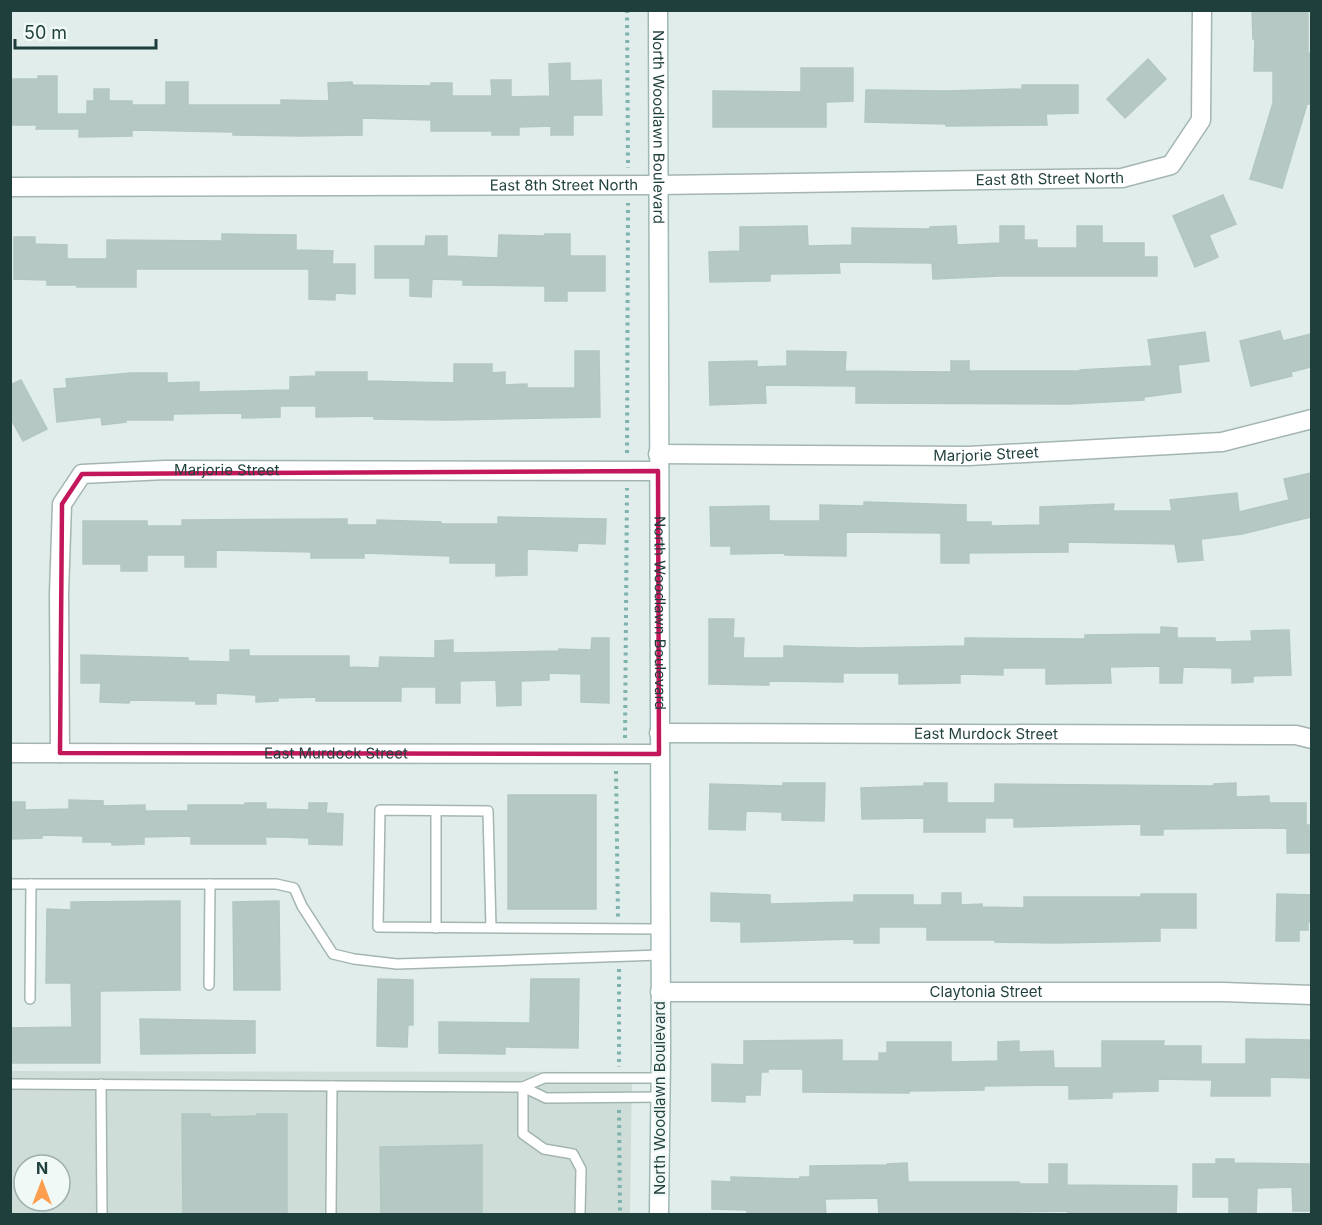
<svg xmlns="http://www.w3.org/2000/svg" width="1322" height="1225" font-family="Inter,sans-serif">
  <rect width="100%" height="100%" fill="#e1edea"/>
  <path fill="#cfddd9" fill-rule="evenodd" d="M 11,1071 L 632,1072 L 630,1214 L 11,1214 ZM 24,1165 L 60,1165 L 60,1201 L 24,1201 Z"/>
  <g fill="#b6c8c3" stroke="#b2c7c2" stroke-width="1.5">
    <polygon points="1252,10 1308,10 1308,53 1311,54 1311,104 1307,104 1282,188 1250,179 1273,103 1273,71 1254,71 1255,39 1253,39"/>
    <polygon points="1148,59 1166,79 1125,118 1107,99"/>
    <polygon points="570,63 570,81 601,80 602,115 573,115 573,135 551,135 551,126 519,127 519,135 492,135 492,131 431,131 431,120 362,118 362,135 302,136 233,135 233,132 132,130 132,136 79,137 79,129 36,129 37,125 10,125 10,79 38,79 38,76 57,76 57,114 87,114 87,101 94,101 94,89 109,89 109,101 132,101 132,105 166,105 166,82 188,82 188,105 281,105 281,100 329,101 328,83 352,82 353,85 431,86 431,83 452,83 452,96 492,96 491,80 511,80 511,97 550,96 549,64"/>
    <polygon points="801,68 853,68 853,101 826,102 826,127 713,127 713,91 801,92"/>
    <polygon points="1022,85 1078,85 1078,113 1046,114 1047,125 946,126 946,124 865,122 866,90 946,91 1022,89"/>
    <polygon points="1223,195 1236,224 1209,235 1218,257 1195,267 1173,216"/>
    <polygon points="807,226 808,246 852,245 852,228 930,229 930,227 956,226 957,245 1000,243 1000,226 1024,226 1024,240 1037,240 1037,248 1077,248 1077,226 1102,226 1102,243 1144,243 1144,257 1157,257 1157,276 1000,276 933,279 932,263 839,262 840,273 770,274 770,281 710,282 709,252 740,251 740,227"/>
    <polygon points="222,234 296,235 296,250 333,251 332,264 355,264 355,294 335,293 335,300 309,299 309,269 136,269 136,287 77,287 77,285 47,285 47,280 14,279 14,237 35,237 35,244 67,245 67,259 107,259 107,240 222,241"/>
    <polygon points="545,234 570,234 570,256 605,256 605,291 567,291 567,301 545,301 545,286 463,285 463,280 432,279 431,297 410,296 410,278 375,278 375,246 425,246 426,236 447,236 447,256 498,258 499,235 545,236"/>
    <polygon points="1280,331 1283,341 1311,334 1311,367 1291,372 1292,376 1251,386 1240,341"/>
    <polygon points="1205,332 1209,361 1178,365 1181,392 1144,397 1144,400 1068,404 856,403 856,386 765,385 766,403 710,405 709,362 757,361 757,367 787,366 787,351 846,352 845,371 951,372 951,361 969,361 969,371 1080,371 1080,370 1152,366 1148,340"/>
    <polygon points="575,351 599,351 600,417 447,420 374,419 374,416 316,417 316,406 280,406 280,417 242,418 242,413 173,414 173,420 126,420 126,422 102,425 101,417 57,422 54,389 67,388 66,379 131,373 167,373 167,383 199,382 199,392 290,390 290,377 316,376 316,372 367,372 367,381 454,383 454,364 492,364 492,373 505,372 505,385 527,384 527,388 575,388"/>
    <polygon points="21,380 47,429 23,441 10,417 10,385"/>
    <polygon points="1311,473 1311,517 1242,534 1201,539 1203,560 1178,562 1175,544 1068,542 1068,552 969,553 969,563 941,563 941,533 846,532 846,556 785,555 785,553 731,554 731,546 711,546 710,507 769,506 769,521 820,521 820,505 864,506 864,502 966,505 966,522 991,522 991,526 1040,525 1040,507 1114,504 1113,511 1172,511 1170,500 1237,493 1239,512 1289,500 1284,479"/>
    <polygon points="498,517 606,519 605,544 578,543 577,551 527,549 527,575 496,576 496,563 450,563 450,556 364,553 364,558 311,558 311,552 216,550 216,567 185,567 185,555 147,555 147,571 121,571 121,564 83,564 83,521 147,521 147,526 182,526 182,520 347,519 347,525 377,525 377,520 441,522 441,524 498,524"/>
    <polygon points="709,619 734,619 733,638 744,638 743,658 784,658 784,646 859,648 965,646 965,638 1085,639 1085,635 1161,634 1161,627 1177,628 1177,638 1215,638 1215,642 1252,641 1251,631 1289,630 1291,675 1253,676 1253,682 1232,683 1232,668 1183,667 1182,683 1160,683 1160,666 1110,667 1111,683 1046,684 1046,668 1003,668 1003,675 960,674 960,683 899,684 899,673 843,673 843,682 769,681 769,685 709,684"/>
    <polygon points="592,638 609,638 609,703 581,702 581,674 549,673 549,680 521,681 521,705 497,706 496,680 460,681 460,703 436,703 436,687 401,687 401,701 316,701 316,697 278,698 278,701 256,702 256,695 216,693 216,704 196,704 196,701 130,700 129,703 100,702 101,683 81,683 81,655 188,658 188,661 230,662 230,650 249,650 249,656 349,656 349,667 379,668 380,657 435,658 435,641 453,640 453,653 559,651 559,649 591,650"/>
    <polygon points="783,783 825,783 824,821 782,820 782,812 746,811 745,830 709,829 710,784 783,786"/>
    <polygon points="924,783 947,783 947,803 995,803 995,784 1214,786 1214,784 1236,783 1236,797 1269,796 1269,803 1306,803 1306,825 1311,825 1311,853 1287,853 1287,828 1163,829 1163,835 1141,835 1141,824 1014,827 1014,818 985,818 985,832 924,832 924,818 862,819 861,788 924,786"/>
    <rect x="508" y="795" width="88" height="114"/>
    <polygon points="69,800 103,801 103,806 145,805 145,811 188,811 188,805 245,805 245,803 266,803 266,809 309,810 309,803 327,803 326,813 343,814 342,845 309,844 309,838 283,837 265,837 266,844 191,844 191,836 144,837 144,844 112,845 112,842 83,842 83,836 42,835 42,838 10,839 10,802 25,802 25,810 69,809"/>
    <polygon points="711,893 770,895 770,904 854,902 854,895 913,895 913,905 942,905 942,893 961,893 961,905 982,904 982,907 1024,908 1024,897 1141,897 1141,894 1196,894 1196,928 1160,928 1160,941 1054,943 995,942 995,940 927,940 927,927 879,927 879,943 854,943 854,939 741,942 741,922 711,921"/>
    <polygon points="1277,894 1311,895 1311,922 1308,922 1308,930 1299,930 1299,941 1276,941"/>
    <polygon points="180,901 180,990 100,991 100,1063 10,1063 10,1028 72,1027 71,983 46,983 47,909 71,910 71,902"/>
    <polygon points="279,901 280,990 234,990 233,902"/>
    <polygon points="378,979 413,980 413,1025 408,1025 407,1047 377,1046"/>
    <polygon points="531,979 579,979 578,1048 505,1047 505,1054 439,1053 439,1022 530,1023"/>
    <polygon points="140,1019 255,1021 255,1053 141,1054"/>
    <polygon points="1246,1039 1310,1040 1311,1078 1270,1077 1270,1096 1211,1096 1212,1080 1158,1079 1158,1091 1112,1092 1112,1098 1069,1099 1069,1085 984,1086 984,1090 909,1091 909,1093 803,1092 803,1069 768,1069 768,1072 761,1072 760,1095 745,1095 745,1102 712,1101 712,1064 744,1065 744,1041 842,1040 842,1061 879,1061 879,1053 887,1053 887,1042 951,1042 951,1062 998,1061 998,1042 1019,1041 1019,1052 1053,1051 1054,1068 1102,1068 1102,1041 1164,1041 1163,1046 1201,1046 1201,1064 1246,1064"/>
    <polygon points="182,1114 210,1114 211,1117 257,1116 257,1114 287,1114 287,1215 183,1215"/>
    <polygon points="482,1145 482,1215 381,1215 380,1147"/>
    <polygon points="1216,1159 1234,1159 1234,1163 1311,1164 1311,1211 1293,1211 1292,1187 1257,1188 1256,1215 1229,1215 1229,1197 1193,1197 1193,1164 1216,1164"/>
    <polygon points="907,1163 908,1182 1019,1182 1019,1184 1049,1184 1049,1164 1067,1164 1067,1185 1177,1186 1176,1215 1068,1215 1068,1211 1019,1212 1019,1215 879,1215 878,1198 825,1199 826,1215 747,1215 747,1210 712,1209 712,1181 731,1182 731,1177 800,1179 800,1177 810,1177 810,1166 887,1165 887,1164"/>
  </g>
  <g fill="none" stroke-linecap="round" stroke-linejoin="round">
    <defs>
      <g id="service">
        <polyline points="10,884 276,884 294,888 302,906 333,954 354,959 397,964 660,955"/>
        <polyline points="436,928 436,811"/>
        <path d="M 491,928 L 488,811 L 380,810 L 378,927 C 472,928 566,929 660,929"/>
        <polyline points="209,985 210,884"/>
        <polyline points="30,999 31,884"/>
        <polyline points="661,1078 544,1078 523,1087 546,1098 661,1097"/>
        <polyline points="10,1084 523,1087 523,1134 544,1149 573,1154 581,1169 580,1214"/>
        <polyline points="101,1084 102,1214"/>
        <polyline points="331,1214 332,1086"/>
      </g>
      <g id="minor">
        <path id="s1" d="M 10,187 L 658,185 L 1122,178 L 1171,165 L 1201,120 L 1202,10"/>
        <path id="s2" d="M 658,454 L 969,456 L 1222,442 L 1312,419"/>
        <path id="s3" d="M 659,733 L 1296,735 L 1312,739"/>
        <path id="s4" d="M 10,753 L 659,754"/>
        <path id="s5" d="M 60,753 L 59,594 L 62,504 L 82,474 L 165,470 L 658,471"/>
        <path id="s6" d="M 660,992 L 1223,992 L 1312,995"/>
      </g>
      <g id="secondary">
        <path id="s7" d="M 658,10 L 661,1054 L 659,1214"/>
      </g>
    </defs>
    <use href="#service" stroke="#a3b5b3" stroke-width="12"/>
    <use href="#minor" stroke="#a3b5b3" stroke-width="21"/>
    <use href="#secondary" stroke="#9eb9b5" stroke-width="21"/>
    <g stroke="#7eb3ad" stroke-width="4" stroke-dasharray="3 4.5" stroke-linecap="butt">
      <polyline points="627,10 628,168"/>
      <polyline points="627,453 628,203"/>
      <polyline points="625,738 627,488"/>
      <polyline points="616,771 618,917"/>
      <polyline points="619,969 619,1067"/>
      <polyline points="619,1110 620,1214"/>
    </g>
    <use href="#service" stroke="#fff" stroke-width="9"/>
    <use href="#minor" stroke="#fff" stroke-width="18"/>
    <use href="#secondary" stroke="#fff" stroke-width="18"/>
  </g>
  <path fill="none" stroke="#c2185b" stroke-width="4.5" stroke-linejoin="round" d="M 658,471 L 659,754 L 60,753 L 62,504 L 82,474 Z"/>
  <g text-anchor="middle" stroke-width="5" stroke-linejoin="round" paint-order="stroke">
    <g font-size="15" fill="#1f3f3d" stroke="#f1f9f7">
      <text dy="5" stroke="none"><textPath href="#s7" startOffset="117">North Woodlawn Boulevard</textPath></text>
      <text dy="5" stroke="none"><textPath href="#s1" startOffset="1040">East 8th Street North</textPath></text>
      <text dy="5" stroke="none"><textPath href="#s1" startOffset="554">East 8th Street North</textPath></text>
      <text dy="5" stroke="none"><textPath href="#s2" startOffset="328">Marjorie Street</textPath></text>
      <text dy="5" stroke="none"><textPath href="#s5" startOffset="430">Marjorie Street</textPath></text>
      <text dy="5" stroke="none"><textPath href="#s7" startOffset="603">North Woodlawn Boulevard</textPath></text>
      <text dy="5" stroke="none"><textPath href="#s3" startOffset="327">East Murdock Street</textPath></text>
      <text dy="5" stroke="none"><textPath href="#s4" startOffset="326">East Murdock Street</textPath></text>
      <text dy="5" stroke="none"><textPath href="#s6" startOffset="326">Claytonia Street</textPath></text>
      <text transform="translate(660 1098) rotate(-90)" y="5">North Woodlawn Boulevard</text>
    </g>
  </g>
  <rect width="1322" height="1225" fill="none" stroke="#1f3f3d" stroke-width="24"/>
  <g transform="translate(42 1183)"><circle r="28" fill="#f1f9f7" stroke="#9dafad" stroke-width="1.5"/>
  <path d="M0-4.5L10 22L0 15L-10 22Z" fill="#fd9d4e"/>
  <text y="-9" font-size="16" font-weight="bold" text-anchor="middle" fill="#1f3f3d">N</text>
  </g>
  <path d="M15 39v9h141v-9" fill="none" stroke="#1f3f3d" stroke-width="3"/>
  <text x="24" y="39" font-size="18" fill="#1f3f3d" stroke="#f1f9f7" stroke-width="4.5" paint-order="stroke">50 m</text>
</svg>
